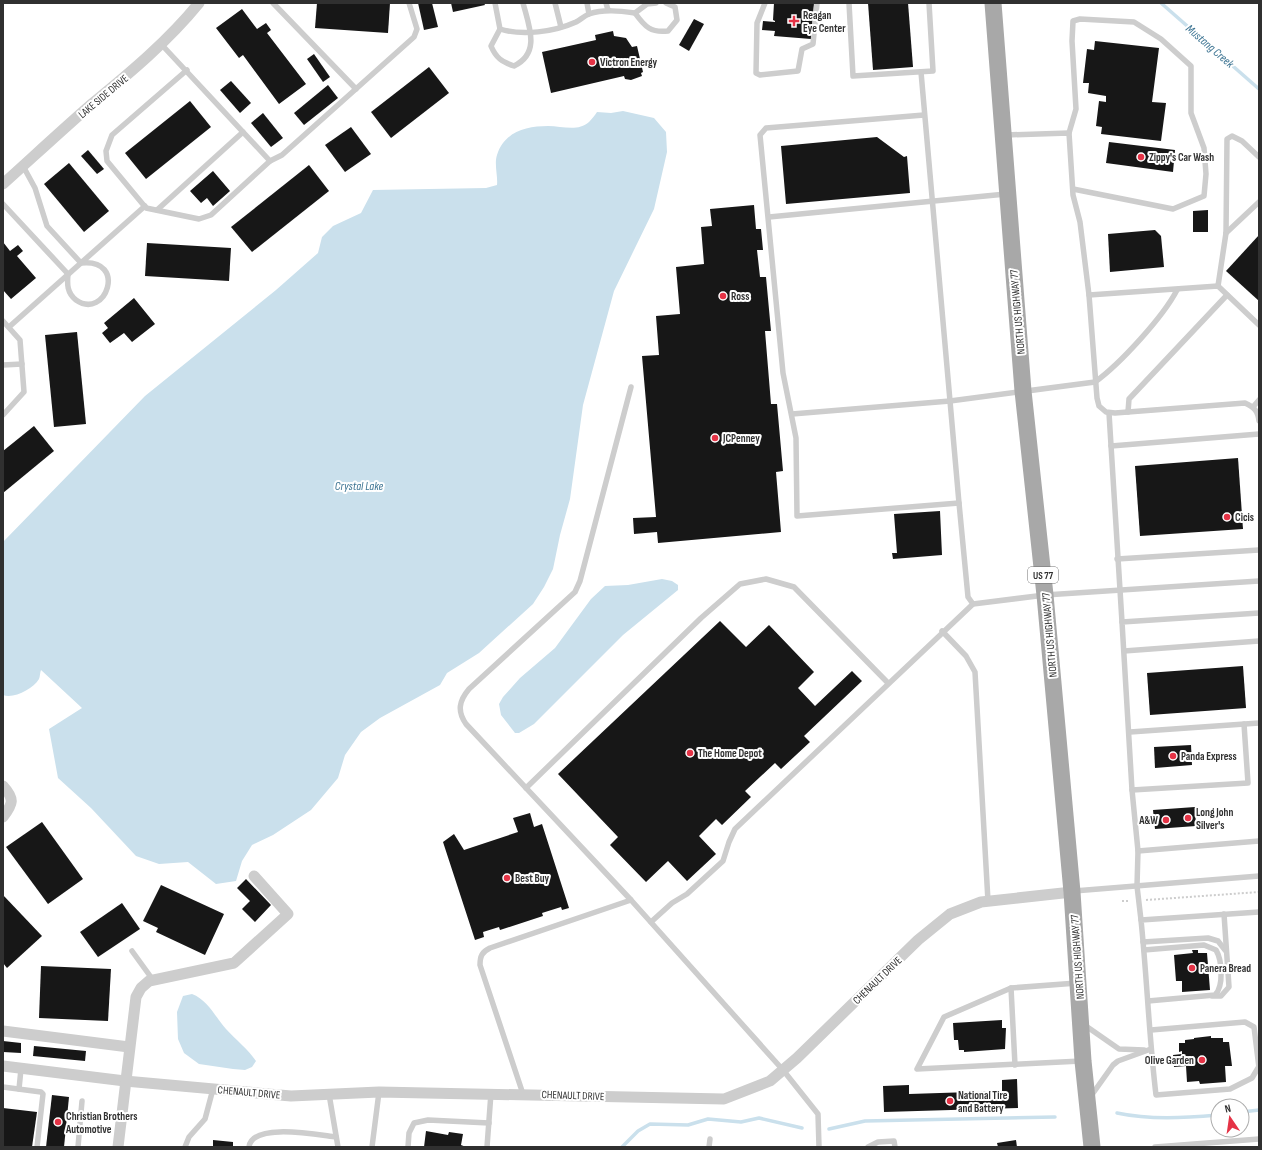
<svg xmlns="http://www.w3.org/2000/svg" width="1262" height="1150" font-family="'Sofia Sans Condensed',sans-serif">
  <rect width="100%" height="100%" fill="#fff"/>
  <g fill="#cae0ec">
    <path d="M 623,111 L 654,118 L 666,132 L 667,152 L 654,209 L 614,291 L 583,405 L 570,499 L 560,535 L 553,569 L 544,587 L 533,604 L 479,653 L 447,673 L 440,685 L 380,718 L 361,732 L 345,755 L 338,778 L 311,810 L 273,835 L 252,845 L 242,861 L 236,881 L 216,884 L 188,862 L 159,864 L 136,856 L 91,808 L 58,778 L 49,729 L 82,708 L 41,670 C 40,672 40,677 39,679 C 33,689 14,699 3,695 L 3,542 L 145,396 L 276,290 L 318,253 L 322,237 L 333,226 L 361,213 L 373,190 L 486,188 L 497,185 C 498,176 494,164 497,155 C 504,132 526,126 548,126 C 562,126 578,132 589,122 C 592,119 595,115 597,112 L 611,113 Z"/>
    <polygon points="662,579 672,581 678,585 678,590 623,635 534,724 519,733 515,733 501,715 499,704 503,697 520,678 555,648 591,599 605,586 628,585"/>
    <path d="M 192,994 C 208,1000 216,1018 226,1029 C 236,1040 248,1049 256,1061 L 252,1067 L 245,1070 L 233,1069 L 199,1064 L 184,1053 L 178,1039 L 177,1012 L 183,996 Z"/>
  </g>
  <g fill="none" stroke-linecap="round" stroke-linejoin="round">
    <g stroke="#cae0ec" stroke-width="3.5">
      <polyline points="1161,3 1259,89"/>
      <polyline points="1242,1112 1259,1110"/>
      <path d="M 1117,1113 C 1150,1120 1184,1118 1218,1115"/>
      <polyline points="829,1129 865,1121 1055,1117"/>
      <polyline points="622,1147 638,1131 650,1124 688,1125 708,1119 741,1122 759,1118 802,1128"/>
    </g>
  </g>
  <g fill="#171717">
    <polygon points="317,3 390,3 388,33 315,28"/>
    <polygon points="418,3 432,3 438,27 424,30"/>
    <polygon points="451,3 484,3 485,5 453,12"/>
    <polygon points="774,3 814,3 811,39 774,36 775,31 762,30 763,21 775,22 775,21 773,20"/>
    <polygon points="868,3 908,3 913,67 873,70"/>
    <polygon points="242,9 257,29 266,23 271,30 267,33 306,84 279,104 243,55 239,58 216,28"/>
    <polygon points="694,19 704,24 689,51 679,45"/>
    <polygon points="613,31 614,36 626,38 632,47 637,46 643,72 641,73 642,76 631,80 625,79 624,76 551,93 542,52 596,40 595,35"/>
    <polygon points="1095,41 1159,48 1152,102 1166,103 1161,141 1101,134 1102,127 1096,126 1099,101 1106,102 1106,96 1088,93 1089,83 1083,83 1087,49 1094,50"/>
    <polygon points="314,54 330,77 323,82 307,59"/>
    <polygon points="429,67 449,93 391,138 371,112"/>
    <polygon points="231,81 251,103 240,113 220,90"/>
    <polygon points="328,85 338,98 304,125 294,113"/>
    <polygon points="190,101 211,127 146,179 125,153"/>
    <polygon points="263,113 283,138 271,147 251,123"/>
    <polygon points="351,127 371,154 345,172 325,145"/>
    <polygon points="877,137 904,157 907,156 910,193 786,204 781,146"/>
    <polygon points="1109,142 1175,150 1173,172 1106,163"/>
    <polygon points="88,150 104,169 97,174 81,156"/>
    <polygon points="69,163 109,211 84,232 44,184"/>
    <polygon points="309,165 329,191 252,252 231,227"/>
    <polygon points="213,171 230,191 213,206 207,198 201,203 190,191"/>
    <polygon points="754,205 756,229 761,229 763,250 757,250 760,277 766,277 771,331 765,331 771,404 777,404 783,471 776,472 781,532 658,543 657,532 634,534 633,518 656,517 642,356 659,355 656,316 680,314 676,267 704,264 701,227 712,226 710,209"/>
    <polygon points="1208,210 1208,232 1193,232 1193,211"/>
    <polygon points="1155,230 1161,236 1164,267 1110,272 1108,234"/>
    <polygon points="1259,235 1259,301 1226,271"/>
    <polygon points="3,242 10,251 18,245 23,251 17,256 36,278 11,299 3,290"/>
    <polygon points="147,243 231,248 229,281 145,276"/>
    <polygon points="134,298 155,324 132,342 124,333 110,343 102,333 108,328 104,323"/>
    <polygon points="77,332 86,424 54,427 45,335"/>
    <polygon points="34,426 54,451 3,493 3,451"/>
    <polygon points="1238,458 1243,529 1140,536 1135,466"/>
    <polygon points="940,511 942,555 893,559 892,553 897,553 894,514"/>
    <polygon points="720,621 746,647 769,625 814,672 798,688 815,706 852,671 862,681 804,736 810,742 781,769 775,763 745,791 751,797 722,825 716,819 699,836 716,854 687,881 668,861 646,882 610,845 618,837 558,774"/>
    <polygon points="1243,666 1246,708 1150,715 1147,673"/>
    <polygon points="1191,745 1192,765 1155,768 1154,747"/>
    <polygon points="1195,807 1196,826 1155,829 1153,810"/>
    <polygon points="530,813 534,827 542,824 569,908 562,910 561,907 542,913 543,916 500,930 499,927 483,932 484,937 475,940 443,842 454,834 464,850 518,832 513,818"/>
    <polygon points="42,822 83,879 48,904 6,847"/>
    <polygon points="246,879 271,905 255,922 242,909 250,901 237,888"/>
    <polygon points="161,885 224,914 205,955 156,932 158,928 143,921"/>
    <polygon points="3,895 42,936 7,968 3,963"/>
    <polygon points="122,903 140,929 98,957 80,932"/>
    <polygon points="1192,950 1198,950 1198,953 1207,953 1210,990 1182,992 1182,981 1176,981 1174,955 1193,953"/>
    <polygon points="41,966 111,969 108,1021 39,1018"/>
    <polygon points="1002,1020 1002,1028 1006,1028 1005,1049 964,1052 964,1050 959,1050 958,1040 954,1040 953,1023"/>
    <polygon points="1211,1036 1211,1038 1223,1038 1223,1042 1229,1042 1232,1066 1225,1066 1226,1082 1200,1084 1199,1081 1187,1082 1186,1066 1174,1067 1173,1055 1182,1054 1182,1051 1179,1052 1179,1043 1185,1043 1185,1040 1194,1039 1194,1038"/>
    <polygon points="3,1041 21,1043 21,1053 3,1052"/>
    <polygon points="34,1046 86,1051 85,1061 33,1056"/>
    <polygon points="1017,1079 1018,1108 884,1112 883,1086 909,1085 909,1094 1002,1091 1002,1080"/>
    <polygon points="52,1095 69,1097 64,1147 46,1147"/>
    <polygon points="3,1108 37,1112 32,1147 3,1147"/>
    <polygon points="426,1131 448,1135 449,1132 463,1134 461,1145 466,1147 424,1147"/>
    <polygon points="213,1140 233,1142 233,1147 213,1147"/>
    <polygon points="1016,1140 1017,1147 998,1147 997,1143"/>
  </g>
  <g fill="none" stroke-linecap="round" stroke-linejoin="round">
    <g stroke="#cdcdcd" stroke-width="2" stroke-dasharray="2 2" stroke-linecap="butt">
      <polyline points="1146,900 1259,892"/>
      <polyline points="1122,901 1130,901"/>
    </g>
    <g stroke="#cdcdcd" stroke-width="5.5">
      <polyline points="273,3 356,89"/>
      <path d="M 495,3 L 500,29 C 522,36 554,32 576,22 C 580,20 584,16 589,14 C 604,9 620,11 635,13 L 647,4 L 656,3"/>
      <polyline points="555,3 561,27"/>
      <polyline points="587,3 589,14"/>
      <polyline points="606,3 608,10"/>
      <polyline points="765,3 757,23 756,73 760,75 798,71 802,49 813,44 817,3"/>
      <polyline points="849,3 853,76 933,71 929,3"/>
      <path d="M 635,13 C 645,27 651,33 668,31 L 677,20 L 675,7 L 666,3"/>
      <path d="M 500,29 L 491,46 C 496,58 502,62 514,66 C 541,53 529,26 523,3"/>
      <polyline points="161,44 270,161 282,155 414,37 417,29 409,3"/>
      <polyline points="187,70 112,135 106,151 107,161 146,208 199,219 211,215 270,161"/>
      <polyline points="921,72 959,503"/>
      <polyline points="924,115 766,128 760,135 783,373 796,438 797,516 959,503 968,597 973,604"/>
      <polyline points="1069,133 1076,109 1072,41 1073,21 1080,19 1134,22 1161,39 1191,66 1191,113 1204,148 1206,174 1204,196 1173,209 1073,189"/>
      <path d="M 1006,135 L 1069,133 L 1073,195 L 1080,222 L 1089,295 L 1097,398 L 1099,406 L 1106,412 L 1115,413 L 1245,403 C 1254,407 1258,411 1259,421"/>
      <path d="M 3,204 L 68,274 C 67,284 67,293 76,300 C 106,321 128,258 81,263 L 47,226 L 35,188 L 23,166"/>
      <polyline points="157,210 243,132"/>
      <polyline points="769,217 1006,194"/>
      <polyline points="1226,233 1259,202"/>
      <polyline points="1218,286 1226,233 1227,139 1232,136 1242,141 1259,157"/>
      <polyline points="1089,295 1218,286 1259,325"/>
      <polyline points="3,321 20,340 24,392 3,415"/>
      <polyline points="9,327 145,206"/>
      <polyline points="3,365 22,364"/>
      <path d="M 631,387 L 580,581 L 575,592 L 469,689 C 459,701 457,711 466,724 L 631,900 L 783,1070 L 818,1114 L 819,1147"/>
      <polyline points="1253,407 1259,400"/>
      <polyline points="1128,412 1129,399 1227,295"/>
      <polyline points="1109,413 1122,622"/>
      <path d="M 792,414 L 950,401 L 1095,382 C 1120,364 1163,317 1177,290"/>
      <polyline points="1111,446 1259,434"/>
      <polyline points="1117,559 1259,550"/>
      <polyline points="942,631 966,656 975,672 988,901"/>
      <polyline points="1124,651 1259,641"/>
      <polyline points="1130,732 1259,723"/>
      <polyline points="526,788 701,618 740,584 766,579 794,587 888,683"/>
      <polyline points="1132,790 1248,783 1244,724"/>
      <polyline points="1138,851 1259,841"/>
      <polyline points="1074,891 1259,876"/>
      <polyline points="1141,920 1137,886 1138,851 1132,790 1122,622 1259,613"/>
      <polyline points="651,922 672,903 687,894 723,861 729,842 735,829 973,604 1045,595 1259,581"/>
      <polyline points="1143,942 1208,938 1218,941 1225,950"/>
      <path d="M 1144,950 L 1204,945 L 1216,950 C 1222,960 1224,986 1215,995 L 1148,1001"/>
      <polyline points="132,951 153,980"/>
      <polyline points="1077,983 1011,988 944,1017 917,1069 1081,1061"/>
      <polyline points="1011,988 1015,1065"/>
      <polyline points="1212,996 1221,996 1229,987 1224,914"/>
      <polyline points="1083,1024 1119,1049 1144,1050"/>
      <polyline points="1151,1030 1245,1022 1254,1027 1259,1068"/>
      <path d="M 1258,1068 L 1252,1078 L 1230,1089 L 1156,1095 C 1149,1037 1147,978 1141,920 L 1259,912"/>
      <polyline points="3,1087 41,1092 43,1094 37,1147"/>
      <polyline points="19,1089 21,1069"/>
      <polyline points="329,1094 338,1147"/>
      <path d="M 523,1094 L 480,965 C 480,956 482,952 490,948 L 631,900"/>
      <polyline points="1091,1096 1113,1065 1118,1061 1151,1049"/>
      <polyline points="78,1147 82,1101"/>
      <polyline points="185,1147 189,1137 205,1119 213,1089"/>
      <path d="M 249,1147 C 252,1122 318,1135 336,1137"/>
      <polyline points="372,1147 379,1092"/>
      <polyline points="408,1147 409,1133 414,1123 428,1120 489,1123"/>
      <polyline points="487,1147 491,1093"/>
      <polyline points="709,1147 710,1139"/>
      <polyline points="868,1147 878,1142 894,1141 895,1147"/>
      <polyline points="1155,1147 1259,1139"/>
    </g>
    <g stroke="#cdcdcd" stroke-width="11">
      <path d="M 3,184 C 33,157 63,129 93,103 C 131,72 168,41 199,3"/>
      <path d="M 3,786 C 15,799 13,804 3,817"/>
      <polyline points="3,1031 129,1047"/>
      <polyline points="3,1066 125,1081 291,1096 379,1092 724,1099 770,1081 797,1058 918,940 950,914 981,902 1072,892"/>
      <polyline points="118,1147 136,997 141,988 149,981 234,963 288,914 254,876"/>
    </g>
    <polyline stroke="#a8a8a8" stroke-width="17" points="993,3 1023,391 1045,595 1072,892 1083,1061 1092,1147"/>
  </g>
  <g fill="#e53346" stroke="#fff" stroke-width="1.5">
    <path d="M792 15h4v4h4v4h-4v4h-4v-4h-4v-4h4z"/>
    <circle cx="592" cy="62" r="4"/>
    <circle cx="1141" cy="157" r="4"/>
    <circle cx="723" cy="296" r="4"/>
    <circle cx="715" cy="438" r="4"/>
    <circle cx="1227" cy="517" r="4"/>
    <circle cx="690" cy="753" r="4"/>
    <circle cx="1173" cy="756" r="4"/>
    <circle cx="1188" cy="818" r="4"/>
    <circle cx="1166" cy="820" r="4"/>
    <circle cx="507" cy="878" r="4"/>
    <circle cx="1192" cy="968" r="4"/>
    <circle cx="1202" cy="1060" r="4"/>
    <circle cx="950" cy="1101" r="4"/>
    <circle cx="58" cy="1122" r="4"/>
  </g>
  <g text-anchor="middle" stroke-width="4" stroke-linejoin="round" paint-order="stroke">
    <rect fill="#fff" stroke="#6e6e6e" stroke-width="1" x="1028" y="567" width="30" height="16" rx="3"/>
    <g font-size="10" font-weight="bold" fill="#303030">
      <text x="1043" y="579">US 77</text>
    </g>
    <g font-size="11" font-weight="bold" fill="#303030" stroke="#fff" text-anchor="start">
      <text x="803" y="19">Reagan<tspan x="803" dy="13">Eye Center</tspan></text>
      <text x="600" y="66">Victron Energy</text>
      <text x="1149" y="161">Zippy's Car Wash</text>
      <text x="731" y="300">Ross</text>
      <text x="723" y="442">JCPenney</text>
      <text x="1235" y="521">Cicis</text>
      <text x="698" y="757">The Home Depot</text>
      <text x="1181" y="760">Panda Express</text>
      <text x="1196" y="816">Long John<tspan x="1196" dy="13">Silver's</tspan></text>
      <text x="1158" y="824" text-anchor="end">A&amp;W</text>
      <text x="515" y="882">Best Buy</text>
      <text x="1200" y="972">Panera Bread</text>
      <text x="1194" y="1064" text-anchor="end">Olive Garden</text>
      <text x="958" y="1099">National Tire<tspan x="958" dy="13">and Battery</tspan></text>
      <text x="66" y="1120">Christian Brothers<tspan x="66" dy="13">Automotive</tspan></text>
    </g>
    <g font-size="11" fill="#303030" stroke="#fff">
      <text transform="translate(103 96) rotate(-40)" y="4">LAKE SIDE DRIVE</text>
      <text transform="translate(1017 312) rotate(-95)" y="4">NORTH US HIGHWAY 77</text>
      <text transform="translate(1049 635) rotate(-95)" y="4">NORTH US HIGHWAY 77</text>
      <text transform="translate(1077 957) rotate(-94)" y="4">NORTH US HIGHWAY 77</text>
      <text transform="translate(877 980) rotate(-44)" y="4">CHENAULT DRIVE</text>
      <text transform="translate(249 1092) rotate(5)" y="4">CHENAULT DRIVE</text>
      <text transform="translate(573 1095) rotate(2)" y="4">CHENAULT DRIVE</text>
    </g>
    <g font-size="12" font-style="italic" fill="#3d7492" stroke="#fff">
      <text transform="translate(1210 46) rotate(41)" y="4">Mustang Creek</text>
      <text x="359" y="490">Crystal Lake</text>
    </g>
  </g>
  <rect width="1262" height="1150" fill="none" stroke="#303030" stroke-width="8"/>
  <g transform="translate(1230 1118) rotate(347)"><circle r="19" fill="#ffffff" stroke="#acacac"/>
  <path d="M0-3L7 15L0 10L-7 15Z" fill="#e53346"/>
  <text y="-6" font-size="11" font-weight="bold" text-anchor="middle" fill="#303030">N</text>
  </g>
</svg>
